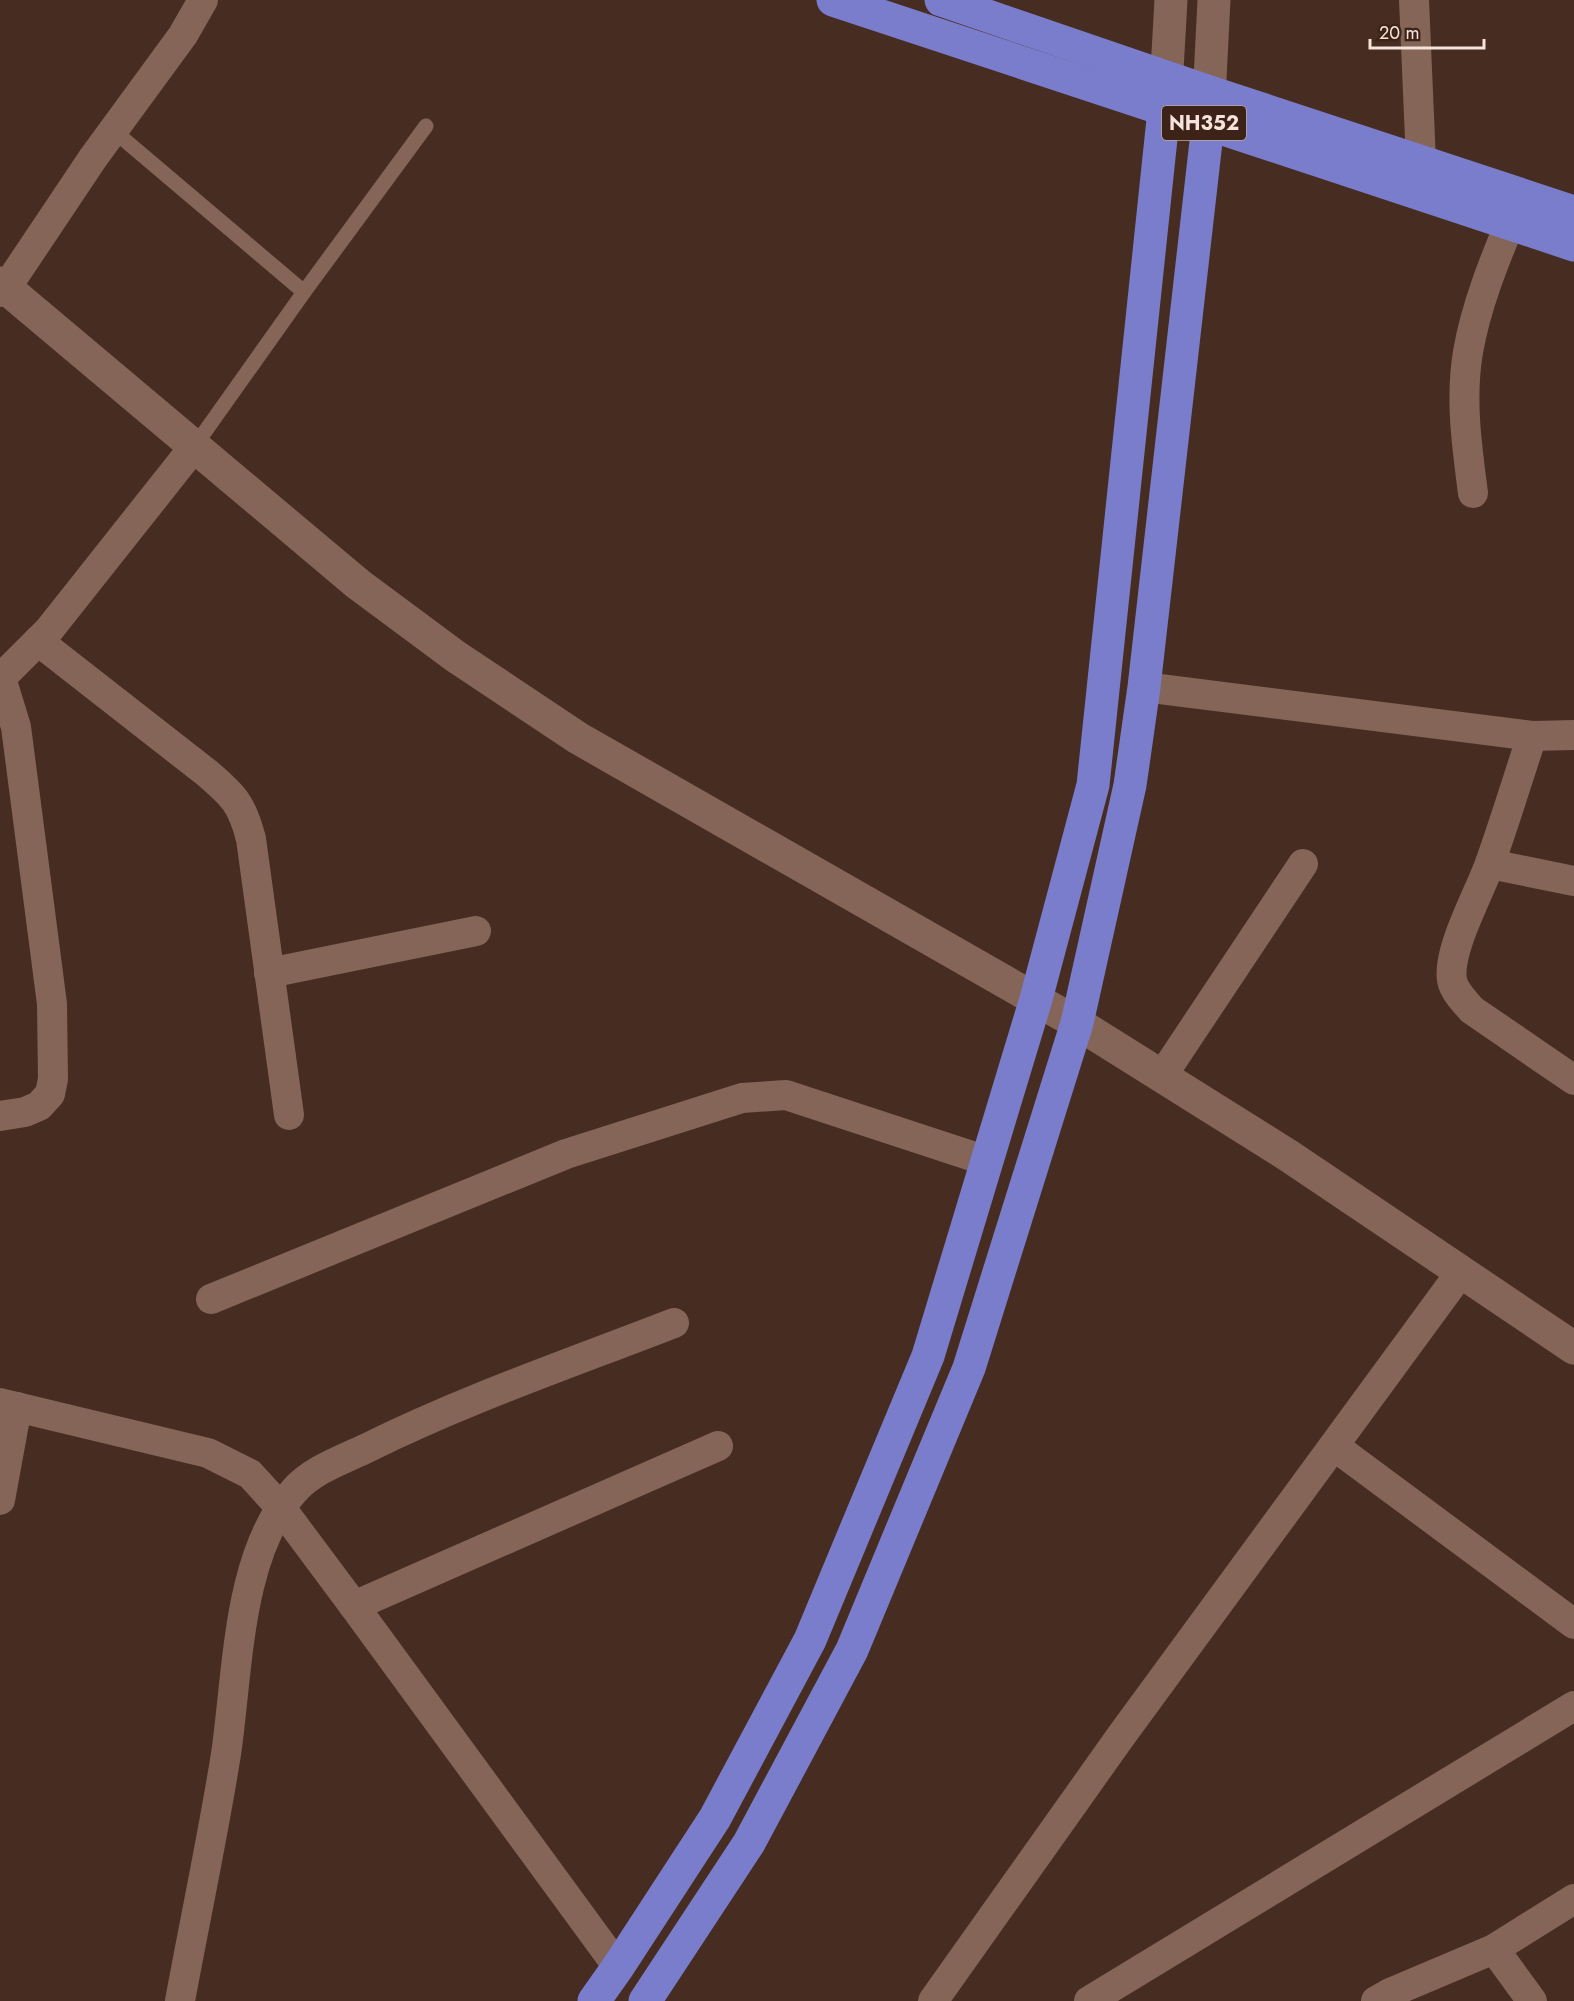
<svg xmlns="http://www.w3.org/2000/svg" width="1574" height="2001" font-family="Jost,sans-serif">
  <rect width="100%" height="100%" fill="#472c21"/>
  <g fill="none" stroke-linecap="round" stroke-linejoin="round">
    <g stroke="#846558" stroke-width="15">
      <polyline points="114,131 304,292"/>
      <polyline points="194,447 304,292 426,126"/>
    </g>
    <g stroke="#846558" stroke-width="30">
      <polyline points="1414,0 1421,162 1418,183"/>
      <polyline points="0,292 6,288 93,158 183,35 203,0"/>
      <path d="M 1473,493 C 1467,447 1460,399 1468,352 C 1477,300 1499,250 1519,201"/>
      <path d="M 38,641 L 207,773 C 234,796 242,804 251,839 L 289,1115"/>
      <polyline points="0,679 49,630 194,447"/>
      <polyline points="1144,687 1532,736 1574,735"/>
      <path d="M 1532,736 C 1518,778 1505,821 1490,863 C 1480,892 1447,950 1452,980 C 1454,991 1464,1001 1472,1010 L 1574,1080"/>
      <polyline points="1490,864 1574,881"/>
      <polyline points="269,973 476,931"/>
      <polyline points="1162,1076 1303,864"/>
      <polyline points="0,1116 25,1112 39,1106 50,1094 53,1079 52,1004 16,727 1,678"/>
      <polyline points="211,1299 566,1154 742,1098 786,1095 987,1161"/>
      <polyline points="0,1403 208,1453 250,1474 281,1508 354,1606 618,1967"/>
      <polyline points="1334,1446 1574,1624"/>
      <polyline points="0,1500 17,1407"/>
      <polyline points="354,1606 718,1446"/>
      <polyline points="1494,1949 1532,2001"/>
      <path d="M 180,2001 C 195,1919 213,1836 226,1754 C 238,1673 237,1554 294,1491 C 312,1470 342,1460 367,1448 C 466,1399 571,1363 674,1323"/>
      <polyline points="933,2001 1121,1736 1461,1272"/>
      <polyline points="1089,2001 1574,1706"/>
      <polyline points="1376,2001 1390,1993 1494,1949 1574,1899"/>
    </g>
    <polyline stroke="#846558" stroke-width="33" points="0,283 358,584 455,656 578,738 1077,1023 1289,1156 1574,1348"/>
    <g stroke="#846558" stroke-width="33">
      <polyline points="1165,105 1171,0"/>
      <polyline points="1208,118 1214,0"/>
    </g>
    <g stroke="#797dcc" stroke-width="33">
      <polyline points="833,0 1574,245"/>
      <polyline points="941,0 1210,92 1574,212"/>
      <polyline points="594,2001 618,1967 715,1818 810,1640 928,1356 1036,999 1093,785 1164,110"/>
      <polyline points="645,2001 749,1843 852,1650 969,1368 1077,1023 1130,785 1144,687 1208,124"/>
    </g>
  </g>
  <g text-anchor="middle" stroke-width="4.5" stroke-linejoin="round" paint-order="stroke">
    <rect fill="#3c2217" stroke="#bea9a1" stroke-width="1.5" x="1162" y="106" width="84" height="34" rx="4.5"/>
    <g font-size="20" font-weight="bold" fill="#f5e3dc">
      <text x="1204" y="130">NH352</text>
    </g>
  </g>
  <path d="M1370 39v9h114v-9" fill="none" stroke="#f5e3dc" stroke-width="3"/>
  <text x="1379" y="39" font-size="18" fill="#f5e3dc" stroke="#3c2217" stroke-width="4.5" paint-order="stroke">20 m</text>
</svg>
